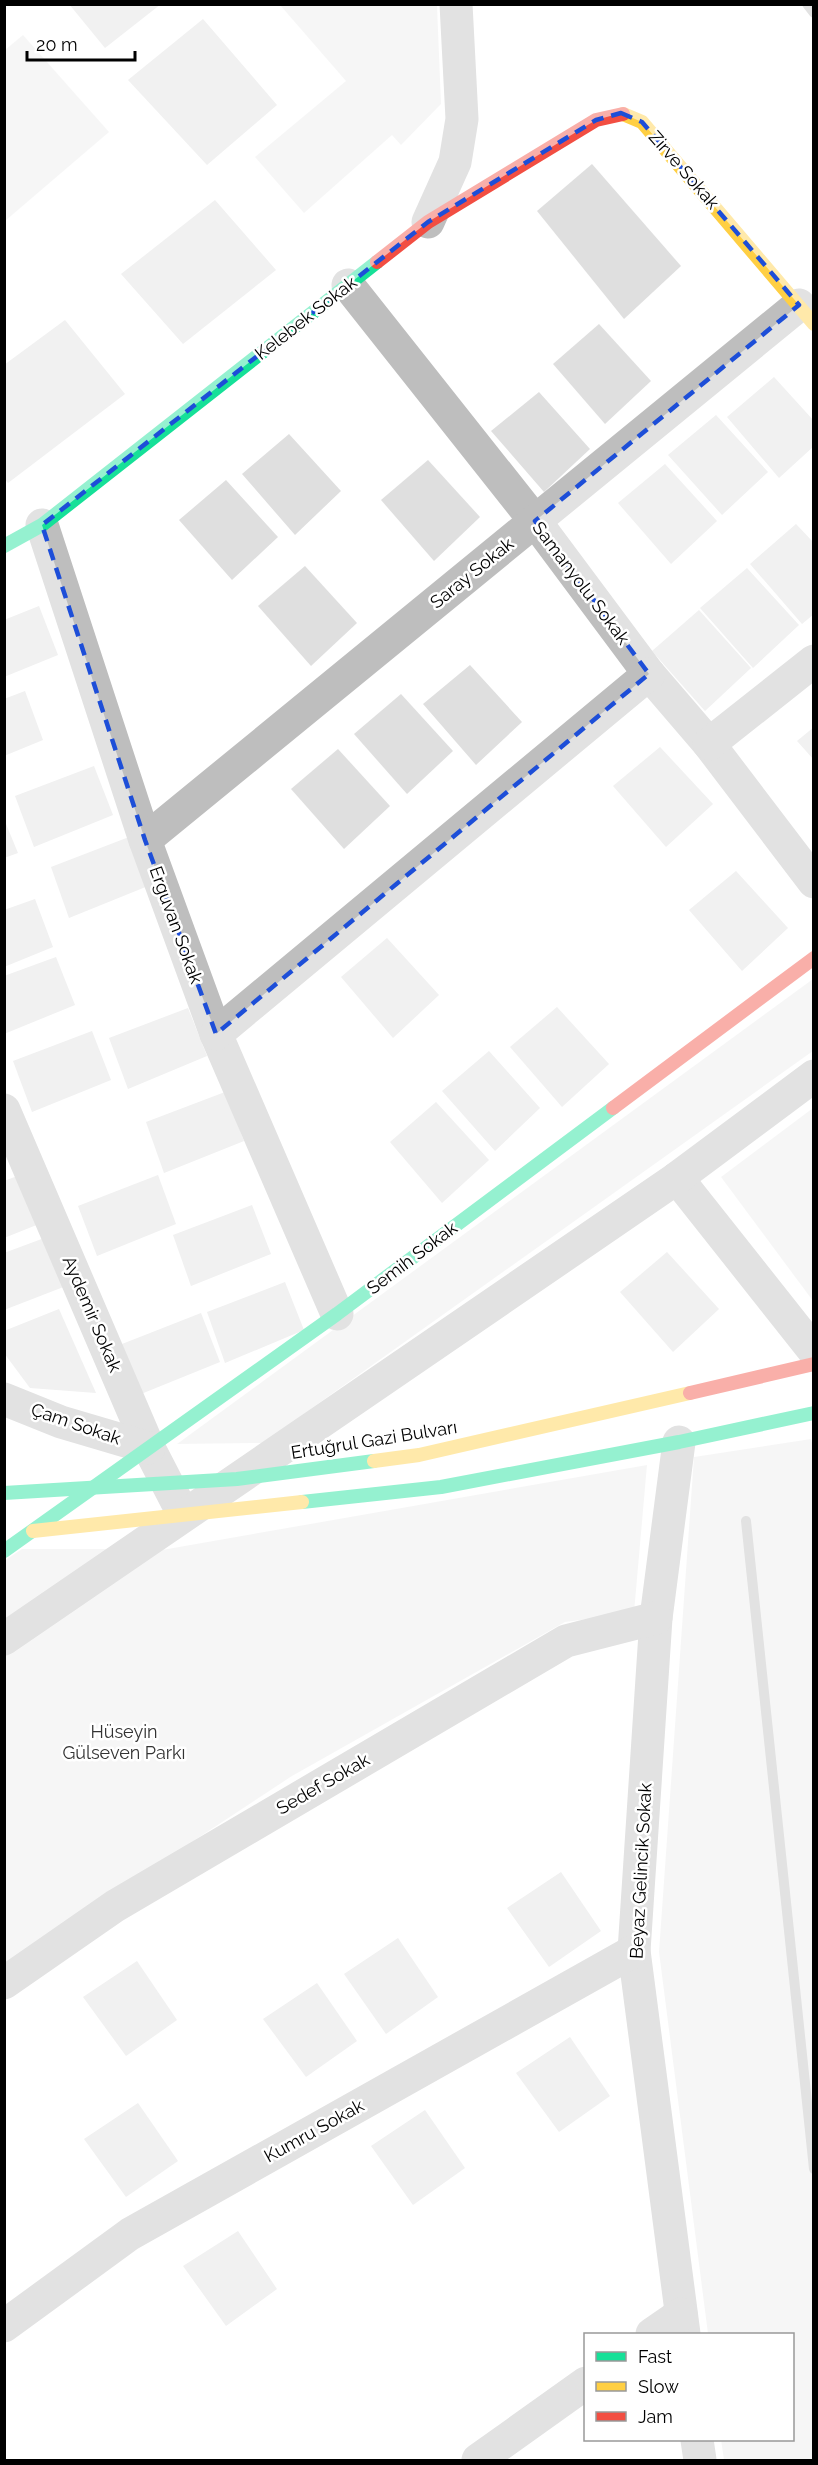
<svg xmlns="http://www.w3.org/2000/svg" width="818" height="2465" font-family="Raleway,sans-serif">
  <rect width="100%" height="100%" fill="#fff"/>
  <g fill="#ececec">
    <polygon points="280,5 437,5 441,104 401,145 392,135 304,213 255,157 346,81"/>
    <polygon points="23,35 109,132 5,221 5,50"/>
    <polygon points="813,979 813,1051 263,1443 177,1444"/>
    <polygon points="813,1108 813,1301 721,1177"/>
    <polygon points="811,1439 814,1450 813,2460 724,2460 721,2440 792,2440 792,2334 708,2334 659,1952 694,1457"/>
    <polygon points="647,1465 634,1613 565,1622 292,1776 5,1965 5,1648 139,1554"/>
    <polygon points="22,1549 108,1549 5,1622 4,1561"/>
  </g>
  <g fill="none" stroke-linecap="round" stroke-linejoin="round">
    <g stroke="#bfbfbf" stroke-width="10">
      <polyline points="807,4 814,13"/>
      <polyline points="746,1521 814,2169"/>
    </g>
  </g>
  <g fill="#dfdfdf">
    <polygon points="69,4 161,4 105,48"/>
    <polygon points="203,19 277,105 207,165 128,80"/>
    <polygon points="592,164 681,266 624,319 537,211"/>
    <polygon points="215,200 276,270 183,344 121,274"/>
    <polygon points="65,320 125,394 8,483 4,478 4,365"/>
    <polygon points="599,324 651,381 605,424 553,364"/>
    <polygon points="774,377 814,421 814,446 779,478 727,417"/>
    <polygon points="539,392 590,449 544,492 491,431"/>
    <polygon points="716,415 768,472 722,515 668,455"/>
    <polygon points="289,434 341,491 295,535 242,474"/>
    <polygon points="428,460 480,517 434,561 381,500"/>
    <polygon points="665,464 717,521 671,564 618,503"/>
    <polygon points="226,480 278,537 232,580 179,520"/>
    <polygon points="796,524 814,543 814,614 802,624 750,564"/>
    <polygon points="305,566 357,623 311,666 258,606"/>
    <polygon points="747,568 799,625 753,668 700,608"/>
    <polygon points="39,606 58,655 4,677 4,620"/>
    <polygon points="699,610 751,668 705,711 652,651"/>
    <polygon points="470,665 522,722 476,765 423,704"/>
    <polygon points="25,691 43,740 4,756 4,699"/>
    <polygon points="401,694 453,751 407,794 354,734"/>
    <polygon points="814,727 814,760 797,741"/>
    <polygon points="660,747 713,804 666,847 613,786"/>
    <polygon points="338,749 390,806 344,849 291,789"/>
    <polygon points="94,766 113,815 34,847 15,796"/>
    <polygon points="4,819 18,853 4,858"/>
    <polygon points="129,837 148,886 69,918 51,867"/>
    <polygon points="736,871 788,928 742,971 689,910"/>
    <polygon points="35,899 53,947 4,967 4,910"/>
    <polygon points="387,938 439,995 393,1038 341,977"/>
    <polygon points="56,957 75,1005 4,1034 4,976"/>
    <polygon points="557,1007 609,1064 562,1107 510,1047"/>
    <polygon points="188,1008 207,1056 128,1089 109,1038"/>
    <polygon points="92,1031 111,1080 32,1112 13,1061"/>
    <polygon points="489,1051 540,1108 495,1151 442,1091"/>
    <polygon points="225,1092 244,1141 164,1173 146,1122"/>
    <polygon points="436,1102 489,1160 442,1203 390,1142"/>
    <polygon points="20,1175 39,1224 4,1238 4,1181"/>
    <polygon points="158,1175 176,1224 97,1256 78,1206"/>
    <polygon points="252,1205 271,1254 191,1286 173,1235"/>
    <polygon points="47,1237 66,1286 4,1310 4,1253"/>
    <polygon points="667,1252 719,1309 673,1352 620,1292"/>
    <polygon points="285,1282 304,1330 225,1363 207,1312"/>
    <polygon points="59,1309 96,1393 30,1388 4,1353 4,1331"/>
    <polygon points="201,1313 220,1362 141,1394 122,1344"/>
    <polygon points="561,1872 601,1931 549,1967 507,1908"/>
    <polygon points="398,1938 438,1997 386,2034 344,1974"/>
    <polygon points="137,1961 177,2020 126,2056 83,1997"/>
    <polygon points="317,1983 357,2041 306,2077 263,2019"/>
    <polygon points="570,2037 610,2096 559,2132 516,2073"/>
    <polygon points="138,2103 178,2161 126,2197 84,2139"/>
    <polygon points="425,2110 465,2168 413,2205 371,2146"/>
    <polygon points="238,2231 277,2289 226,2326 183,2266"/>
  </g>
  <g fill="none" stroke-linecap="round" stroke-linejoin="round">
    <g stroke="#bebebe" stroke-width="33">
      <polyline points="428,222 455,162 462,119 456,4"/>
      <polyline points="348,285 535,521 649,674 709,744 814,882"/>
      <polyline points="42,525 145,840 216,1034 337,1314"/>
      <polyline points="709,744 814,661"/>
      <polyline points="145,840 799,305"/>
      <polyline points="216,1034 649,674"/>
      <polyline points="4,1110 149,1448 179,1506"/>
      <polyline points="677,1178 814,1351"/>
      <polyline points="4,1399 61,1422 149,1448"/>
      <polyline points="679,1442 656,1618 634,1951 684,2334"/>
      <polyline points="4,1639 677,1178 814,1076"/>
      <polyline points="4,1983 115,1906 566,1641 656,1618"/>
      <polyline points="4,2326 130,2234 634,1951"/>
      <polyline points="652,2334 681,2314"/>
      <polyline points="697,2440 700,2460"/>
      <polyline points="478,2460 586,2383"/>
    </g>
    <g stroke="#16e098" stroke-width="14">
      <polyline points="4,546 42,525 377,262"/>
      <polyline points="4,1493 237,1479 374,1461"/>
      <polyline points="302,1502 441,1487 679,1442 814,1413"/>
      <polyline points="4,1551 337,1314 613,1108"/>
    </g>
    <g stroke="#ffcf43" stroke-width="14">
      <polyline points="623,114 642,122 814,324"/>
      <polyline points="374,1461 419,1455 690,1393"/>
      <polyline points="33,1531 302,1502"/>
    </g>
    <g stroke="#f24e42" stroke-width="14">
      <polyline points="377,262 428,222 596,120 623,114"/>
      <polyline points="613,1108 814,958"/>
      <polyline points="690,1393 814,1364"/>
    </g>
  </g>
  <path d="M0 0H818V2465H0ZM 621,113 L 642,122 L 799,305 L 535,521 L 649,674 L 216,1034 L 145,840 L 42,525 L 428,222 L 596,120 Z" fill="#fff" fill-opacity=".55" fill-rule="evenodd"/>
  <path fill="none" stroke="#1d4ed8" stroke-width="4.5" stroke-dasharray="12 8" stroke-linejoin="round" d="M 621,113 L 642,122 L 799,305 L 535,521 L 649,674 L 216,1034 L 145,840 L 42,525 L 428,222 L 596,120 Z"/>
  <g text-anchor="middle" stroke-width="5" stroke-linejoin="round" paint-order="stroke">
    <g font-size="18" fill="#000" stroke="#fff">
      <text transform="translate(684 170) rotate(49)" y="6">Zirve Sokak</text>
      <text transform="translate(306 318) rotate(-38)" y="6">Kelebek Sokak</text>
      <text transform="translate(472 573) rotate(-39)" y="6">Saray Sokak</text>
      <text transform="translate(581 583) rotate(53)" y="6">Samanyolu Sokak</text>
      <text transform="translate(176 925) rotate(70)" y="6">Erguvan Sokak</text>
      <text transform="translate(412 1258) rotate(-37)" y="6">Semih Sokak</text>
      <text transform="translate(92 1314) rotate(67)" y="6">Aydemir Sokak</text>
      <text transform="translate(76 1424) rotate(19)" y="6">Çam Sokak</text>
      <text transform="translate(374 1440) rotate(-9)" y="6">Ertuğrul Gazi Bulvarı</text>
      <text transform="translate(323 1784) rotate(-30)" y="6">Sedef Sokak</text>
      <text transform="translate(641 1871) rotate(-87)" y="6">Beyaz Gelincik Sokak</text>
      <text transform="translate(314 2131) rotate(-29)" y="6">Kumru Sokak</text>
    </g>
    <g font-size="18" fill="#333" stroke="#fff">
      <text x="124" y="1738">Hüseyin<tspan x="124" dy="21">Gülseven Parkı</tspan></text>
    </g>
  </g>
  <rect width="818" height="2465" fill="none" stroke="#000000" stroke-width="12"/>
  <rect x="584" y="2333" width="210" height="108" fill="#ffffff" stroke="#999999" stroke-width="1.5"/>
  <rect x="596" y="2352" width="30" height="9" fill="#16e098" stroke="#999999" stroke-width="1.5"/>
  <text x="638" y="2363" font-size="18" fill="#000000">Fast</text>
  <rect x="596" y="2382" width="30" height="9" fill="#ffcf43" stroke="#999999" stroke-width="1.5"/>
  <text x="638" y="2393" font-size="18" fill="#000000">Slow</text>
  <rect x="596" y="2412" width="30" height="9" fill="#f24e42" stroke="#999999" stroke-width="1.5"/>
  <text x="638" y="2423" font-size="18" fill="#000000">Jam</text>
  <path d="M27 51v9h108v-9" fill="none" stroke="#000000" stroke-width="3"/>
  <text x="36" y="51" font-size="18" fill="#000000" stroke="#ffffff" stroke-width="4.5" paint-order="stroke">20 m</text>
</svg>
